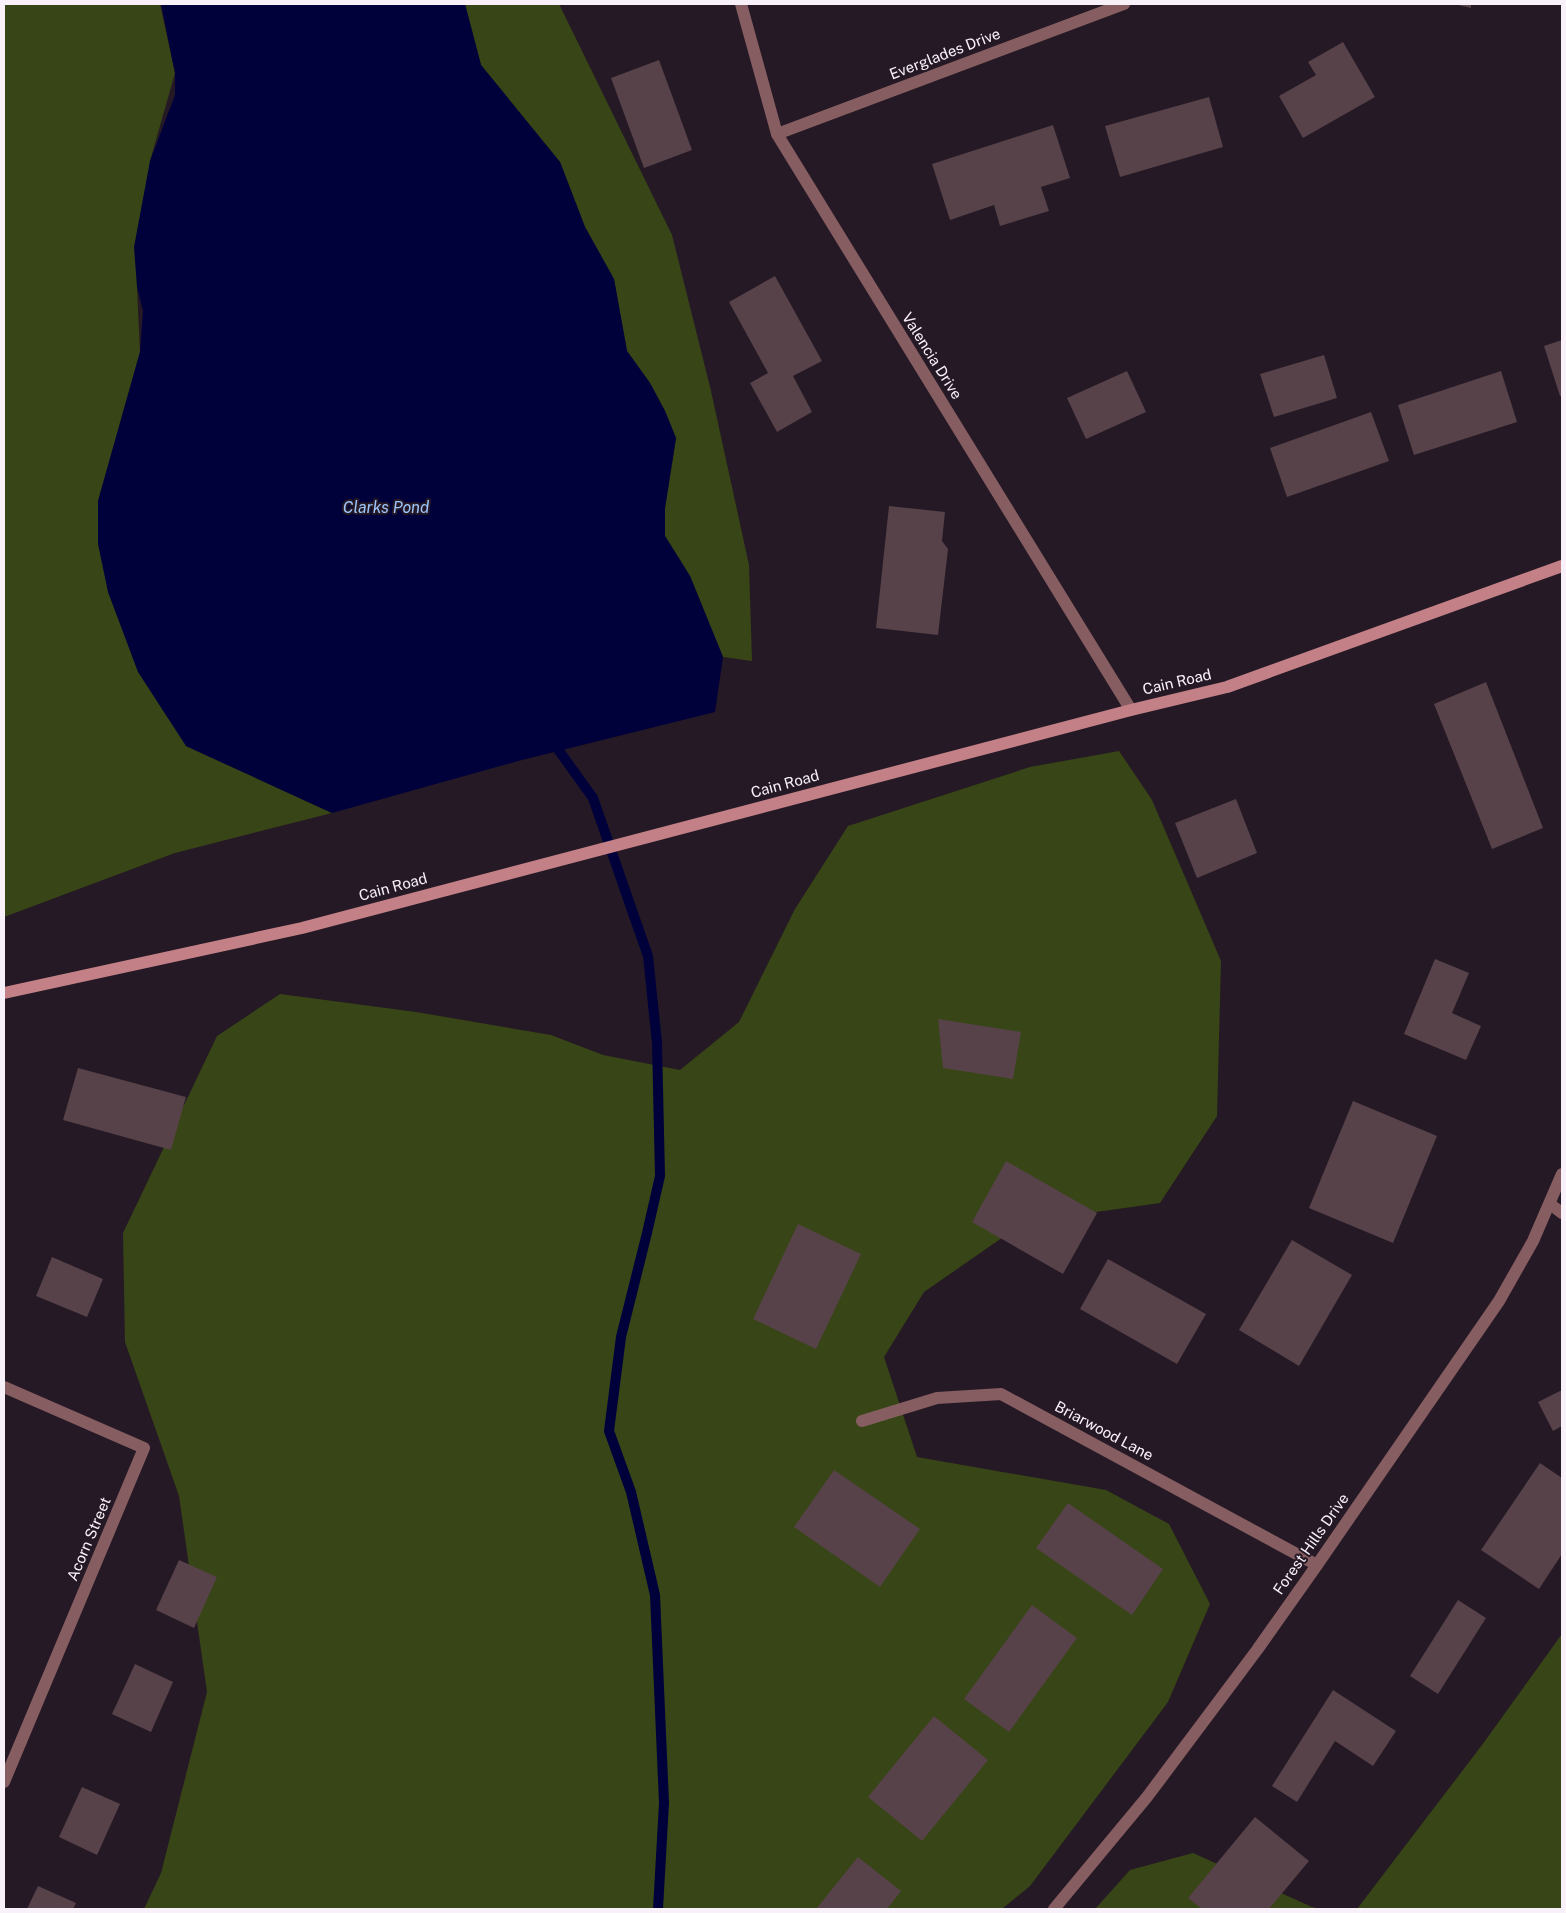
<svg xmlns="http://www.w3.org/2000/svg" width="1566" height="1913" font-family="'Public Sans',sans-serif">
  <rect width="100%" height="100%" fill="#251925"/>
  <g fill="#384516">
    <polygon points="4,4 160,4 175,73 150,161 137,287 140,352 98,501 186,746 332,813 175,853 4,917"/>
    <polygon points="465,4 559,4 672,235 711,391 749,565 752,661 723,657 690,576 665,536 665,508 676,438 665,411 650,383 627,351 614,279 585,227 560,162 481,65"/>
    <polygon points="1119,751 1152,800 1221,961 1217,1116 1160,1203 1025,1222 924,1292 884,1357 917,1457 1106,1490 1169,1524 1210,1604 1168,1702 1030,1886 1002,1909 144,1909 161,1873 207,1692 179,1496 125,1342 123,1233 217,1036 280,994 416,1012 551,1035 603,1055 680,1070 739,1022 795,909 848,826 1030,767"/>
    <polygon points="1562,1634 1562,1909 1357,1909 1482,1745"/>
    <polygon points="1193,1853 1312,1907 1322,1909 1095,1909 1130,1870"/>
  </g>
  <polygon fill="#00003b" points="161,4 465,4 481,65 560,162 585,227 614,279 627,351 650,383 665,411 676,438 665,508 665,536 690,576 723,657 715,712 522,760 332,813 186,746 138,672 108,592 98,544 98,501 140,352 143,311 137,287 134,247 150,161 175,95 175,73"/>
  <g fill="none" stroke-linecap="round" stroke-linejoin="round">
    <polyline stroke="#00003b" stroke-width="10" points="552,741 593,798 635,919 648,956 657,1043 660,1176 647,1233 621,1337 609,1431 631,1492 655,1595 664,1803 658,1909"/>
  </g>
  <g fill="#564248">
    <polygon points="1454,4 1471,4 1471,8"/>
    <polygon points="1343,42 1375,97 1303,138 1279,96 1316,75 1308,62"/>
    <polygon points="659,60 692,150 644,168 611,78"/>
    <polygon points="1209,97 1223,147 1120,177 1105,126"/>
    <polygon points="1053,125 1070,178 1041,187 1049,211 1000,226 994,205 950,220 932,164"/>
    <polygon points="775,276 822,361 793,376 812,412 777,432 750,383 768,373 729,302"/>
    <polygon points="1562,340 1562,396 1560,396 1544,346"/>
    <polygon points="1324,355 1337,398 1274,417 1260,374"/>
    <polygon points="1127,371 1146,412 1086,439 1067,398"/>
    <polygon points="1501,371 1517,422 1414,455 1398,405"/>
    <polygon points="1371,412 1389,461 1287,497 1270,448"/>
    <polygon points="889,506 945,512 942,541 948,549 938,635 876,628"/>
    <polygon points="1486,682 1543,828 1492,849 1434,704"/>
    <polygon points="1236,799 1257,853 1197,878 1175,823"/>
    <polygon points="1435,959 1469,973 1452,1013 1481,1026 1466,1060 1404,1034"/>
    <polygon points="938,1019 1021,1032 1013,1079 943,1068"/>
    <polygon points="78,1068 186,1097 171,1150 63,1120"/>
    <polygon points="1353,1101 1437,1136 1393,1243 1309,1208"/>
    <polygon points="1006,1161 1097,1213 1063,1274 972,1222"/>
    <polygon points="798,1224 861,1254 816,1349 753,1319"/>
    <polygon points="1292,1240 1352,1275 1299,1366 1239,1330"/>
    <polygon points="52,1257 103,1279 87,1317 36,1296"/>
    <polygon points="1108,1259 1206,1314 1177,1364 1080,1309"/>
    <polygon points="1562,1390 1562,1426 1553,1431 1538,1402"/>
    <polygon points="1540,1463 1562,1478 1562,1554 1539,1589 1481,1550"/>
    <polygon points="834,1470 920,1529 880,1587 794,1527"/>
    <polygon points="1068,1503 1163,1569 1132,1615 1036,1548"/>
    <polygon points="179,1560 217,1577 194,1628 156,1610"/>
    <polygon points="1458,1600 1486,1618 1438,1694 1410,1676"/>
    <polygon points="1032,1605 1077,1638 1009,1732 964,1699"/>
    <polygon points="135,1664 173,1682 151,1732 112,1714"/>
    <polygon points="1333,1690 1396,1731 1373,1766 1335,1741 1297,1802 1272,1786"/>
    <polygon points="934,1716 988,1760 922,1841 868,1797"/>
    <polygon points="82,1787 120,1804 97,1855 59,1837"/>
    <polygon points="1255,1817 1309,1861 1269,1909 1202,1909 1188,1898"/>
    <polygon points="858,1857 901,1891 887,1909 816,1909"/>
    <polygon points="38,1886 76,1903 73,1909 27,1909"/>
  </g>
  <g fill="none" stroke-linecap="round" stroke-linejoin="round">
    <g stroke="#865d61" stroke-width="12">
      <polyline points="741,4 777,134 1131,710"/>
      <polyline points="777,134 1124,4"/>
      <polyline points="1550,1204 1562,1213"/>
      <polyline points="4,1387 144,1448 4,1782"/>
      <polyline points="862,1421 937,1398 1001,1394 1317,1565"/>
      <polyline points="1054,1909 1147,1797 1257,1650 1317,1565 1499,1301 1533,1241 1562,1174"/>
    </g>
    <polyline stroke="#c38187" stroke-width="12" points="4,993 302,928 1131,710 1227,687 1562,566"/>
  </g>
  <g text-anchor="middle" stroke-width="4" stroke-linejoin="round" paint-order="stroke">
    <g font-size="15" fill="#f9f1f9" stroke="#251925">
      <text transform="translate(945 54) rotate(-21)" y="5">Everglades Drive</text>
      <text transform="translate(932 356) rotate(58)" y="5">Valencia Drive</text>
      <text transform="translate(1177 682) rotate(-13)" y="5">Cain Road</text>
      <text transform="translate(785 784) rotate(-15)" y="5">Cain Road</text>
      <text transform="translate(393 887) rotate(-15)" y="5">Cain Road</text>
      <text transform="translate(1104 1431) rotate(28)" y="5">Briarwood Lane</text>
      <text transform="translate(89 1539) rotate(-67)" y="5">Acorn Street</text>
      <text transform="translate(1311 1544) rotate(-55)" y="5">Forest Hills Drive</text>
    </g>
    <g font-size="16" font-style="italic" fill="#9ec5fd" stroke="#251925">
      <text x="386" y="513">Clarks Pond</text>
    </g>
  </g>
  <rect width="1566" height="1913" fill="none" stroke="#f9f1f9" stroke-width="10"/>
</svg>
